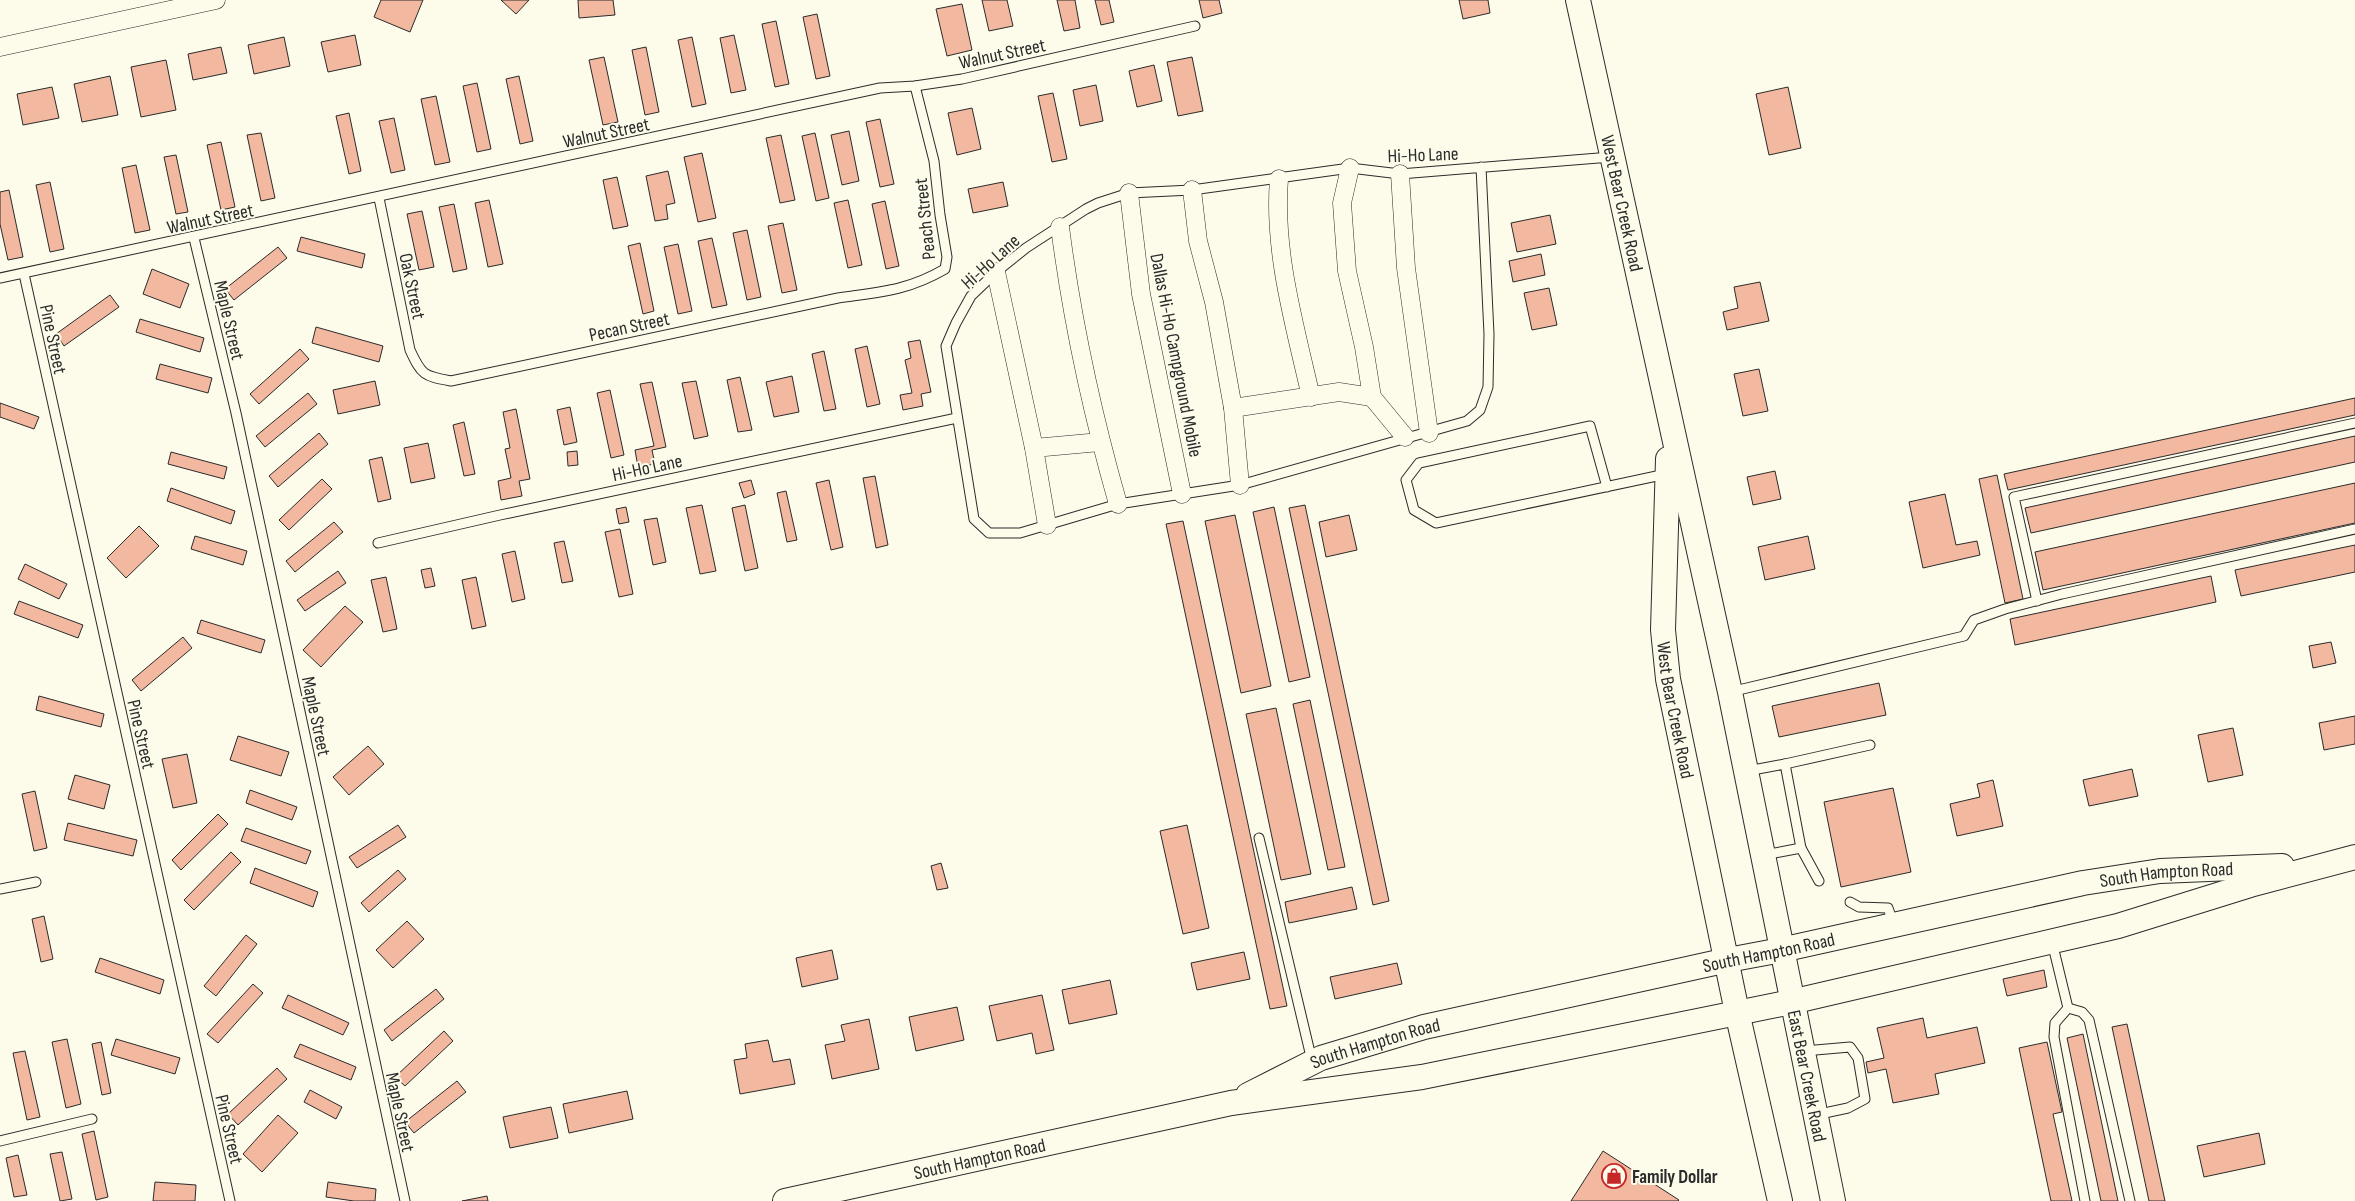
<svg xmlns="http://www.w3.org/2000/svg" width="2355" height="1201" font-family="'Sofia Sans Condensed',sans-serif">
  <rect width="100%" height="100%" fill="#fdfbea"/>
  <g fill="#f2b8a0" stroke="#2b2b2b">
    <polygon points="381,0 423,0 410,32 374,17"/>
    <polygon points="501,0 529,0 516,14"/>
    <polygon points="578,0 613,0 615,15 579,18"/>
    <polygon points="982,0 1007,0 1013,26 989,31"/>
    <polygon points="1057,0 1075,0 1080,28 1064,31"/>
    <polygon points="1095,0 1109,0 1114,22 1101,25"/>
    <polygon points="1199,0 1219,0 1222,13 1203,18"/>
    <polygon points="1459,0 1488,0 1490,13 1463,19"/>
    <polygon points="962,4 972,50 947,56 936,9"/>
    <polygon points="817,14 830,76 816,79 803,17"/>
    <polygon points="776,21 789,84 775,87 762,24"/>
    <polygon points="355,35 361,65 328,72 321,42"/>
    <polygon points="734,35 746,90 731,93 720,38"/>
    <polygon points="284,37 290,66 254,74 248,45"/>
    <polygon points="692,37 706,104 692,107 678,40"/>
    <polygon points="221,47 227,73 193,80 188,54"/>
    <polygon points="646,47 659,112 645,115 632,50"/>
    <polygon points="604,57 618,122 603,125 589,60"/>
    <polygon points="1192,57 1203,111 1178,116 1167,62"/>
    <polygon points="166,60 176,110 141,117 131,67"/>
    <polygon points="1154,65 1162,101 1137,107 1129,71"/>
    <polygon points="110,76 118,115 82,122 74,84"/>
    <polygon points="519,76 533,141 520,144 506,79"/>
    <polygon points="477,83 491,149 477,152 463,86"/>
    <polygon points="1096,85 1103,121 1080,126 1073,90"/>
    <polygon points="52,87 59,118 23,125 17,94"/>
    <polygon points="1788,87 1801,148 1769,155 1756,94"/>
    <polygon points="1053,93 1067,159 1052,162 1038,96"/>
    <polygon points="436,96 450,162 435,165 421,99"/>
    <polygon points="972,108 981,149 957,155 948,113"/>
    <polygon points="349,113 361,171 349,174 336,116"/>
    <polygon points="394,118 405,170 391,173 379,121"/>
    <polygon points="880,119 894,184 880,187 866,122"/>
    <polygon points="849,131 859,181 842,185 831,135"/>
    <polygon points="261,133 275,198 261,201 247,135"/>
    <polygon points="815,133 829,198 816,201 802,136"/>
    <polygon points="781,135 795,200 780,203 766,138"/>
    <polygon points="221,142 235,207 221,210 207,145"/>
    <polygon points="702,153 716,218 698,222 684,157"/>
    <polygon points="176,155 188,212 176,214 164,157"/>
    <polygon points="136,165 150,230 135,233 122,168"/>
    <polygon points="668,171 675,203 666,205 668,219 655,221 646,176"/>
    <polygon points="617,177 628,226 613,229 603,180"/>
    <polygon points="50,182 64,249 50,252 36,185"/>
    <polygon points="1003,182 1008,206 973,213 968,189"/>
    <polygon points="9,190 23,257 8,260 0,224 0,192"/>
    <polygon points="489,200 503,264 488,267 475,203"/>
    <polygon points="848,200 862,265 848,268 834,203"/>
    <polygon points="885,201 899,266 886,269 872,204"/>
    <polygon points="454,204 467,269 453,272 439,207"/>
    <polygon points="422,211 434,267 419,270 407,214"/>
    <polygon points="1550,215 1556,244 1517,252 1511,223"/>
    <polygon points="783,223 797,290 782,293 768,226"/>
    <polygon points="747,230 761,297 747,300 733,233"/>
    <polygon points="301,237 365,254 362,268 297,251"/>
    <polygon points="712,238 727,305 712,308 698,241"/>
    <polygon points="640,243 654,311 643,314 628,246"/>
    <polygon points="678,244 692,311 678,314 664,247"/>
    <polygon points="278,247 287,258 234,300 225,289"/>
    <polygon points="1541,254 1545,275 1513,282 1509,261"/>
    <polygon points="152,269 189,284 180,308 143,294"/>
    <polygon points="1760,282 1769,321 1727,330 1723,312 1738,308 1734,287"/>
    <polygon points="1549,288 1557,325 1532,330 1524,293"/>
    <polygon points="110,295 119,307 64,346 56,334"/>
    <polygon points="140,319 204,338 200,352 136,332"/>
    <polygon points="316,327 383,346 379,362 312,343"/>
    <polygon points="920,340 931,392 921,394 923,406 903,410 900,395 912,393 905,360 911,358 908,342"/>
    <polygon points="867,346 880,404 867,407 855,349"/>
    <polygon points="300,349 309,359 259,404 250,394"/>
    <polygon points="824,351 836,409 824,411 812,354"/>
    <polygon points="160,364 212,378 208,393 156,379"/>
    <polygon points="1759,369 1768,411 1743,416 1734,374"/>
    <polygon points="792,376 799,412 774,417 766,382"/>
    <polygon points="740,377 752,430 738,432 727,380"/>
    <polygon points="375,381 380,405 338,414 333,390"/>
    <polygon points="696,381 708,436 694,439 682,383"/>
    <polygon points="652,382 666,447 652,450 655,464 638,467 635,450 654,446 640,384"/>
    <polygon points="610,390 624,455 611,458 597,393"/>
    <polygon points="308,393 317,404 265,447 256,436"/>
    <polygon points="2355,398 2355,415 2008,490 2004,474"/>
    <polygon points="0,403 39,417 34,429 0,417"/>
    <polygon points="570,407 577,442 564,445 557,410"/>
    <polygon points="516,409 530,479 519,481 522,496 501,500 498,481 511,478 505,449 510,448 503,412"/>
    <polygon points="464,422 475,474 464,476 453,425"/>
    <polygon points="319,433 328,444 278,487 269,476"/>
    <polygon points="2355,436 2355,462 2031,533 2025,508"/>
    <polygon points="428,443 435,478 411,483 404,448"/>
    <polygon points="577,451 578,465 568,466 567,452"/>
    <polygon points="171,452 227,467 224,479 168,464"/>
    <polygon points="382,457 391,499 378,502 369,460"/>
    <polygon points="1775,471 1781,499 1753,505 1747,477"/>
    <polygon points="1997,475 2023,599 2005,603 1979,479"/>
    <polygon points="875,476 888,545 876,548 863,478"/>
    <polygon points="322,479 332,489 289,530 279,520"/>
    <polygon points="751,480 755,494 744,498 739,483"/>
    <polygon points="829,480 843,547 831,550 816,483"/>
    <polygon points="2355,483 2355,523 2043,590 2035,552"/>
    <polygon points="171,488 235,511 231,524 167,501"/>
    <polygon points="786,491 797,540 787,542 777,493"/>
    <polygon points="1945,494 1956,545 1977,541 1980,555 1923,568 1909,502"/>
    <polygon points="702,505 716,571 700,574 686,508"/>
    <polygon points="745,505 758,568 745,571 732,508"/>
    <polygon points="1305,505 1389,901 1373,905 1289,508"/>
    <polygon points="626,507 629,522 619,524 616,509"/>
    <polygon points="1274,507 1310,677 1289,682 1253,512"/>
    <polygon points="1235,515 1271,686 1241,693 1205,521"/>
    <polygon points="1349,515 1357,550 1326,557 1319,522"/>
    <polygon points="657,518 666,562 653,565 644,520"/>
    <polygon points="1183,521 1287,1006 1270,1009 1166,524"/>
    <polygon points="334,522 343,532 295,572 286,561"/>
    <polygon points="139,526 159,546 126,578 107,558"/>
    <polygon points="620,529 633,594 619,597 605,532"/>
    <polygon points="195,536 247,551 243,565 191,549"/>
    <polygon points="1808,536 1815,569 1765,580 1758,547"/>
    <polygon points="564,541 573,581 562,583 554,543"/>
    <polygon points="2355,545 2355,572 2241,596 2235,570"/>
    <polygon points="515,551 525,599 512,602 502,554"/>
    <polygon points="25,564 67,584 59,599 18,579"/>
    <polygon points="431,568 435,586 425,588 421,570"/>
    <polygon points="338,571 346,583 305,611 297,600"/>
    <polygon points="2211,576 2216,602 2015,645 2010,619"/>
    <polygon points="386,577 397,629 383,632 371,580"/>
    <polygon points="476,577 486,626 472,629 462,580"/>
    <polygon points="19,601 83,625 78,638 14,614"/>
    <polygon points="345,606 363,622 321,667 303,650"/>
    <polygon points="201,620 265,640 261,653 197,633"/>
    <polygon points="183,637 192,648 141,691 132,680"/>
    <polygon points="2331,642 2336,663 2313,668 2309,646"/>
    <polygon points="1879,683 1886,715 1779,737 1772,706"/>
    <polygon points="39,696 104,714 101,727 36,710"/>
    <polygon points="1310,700 1345,867 1328,870 1293,704"/>
    <polygon points="1276,708 1311,874 1281,880 1246,714"/>
    <polygon points="2355,716 2355,744 2324,750 2319,723"/>
    <polygon points="2233,728 2243,775 2208,782 2198,735"/>
    <polygon points="238,736 289,752 281,776 230,760"/>
    <polygon points="368,746 384,764 349,795 333,777"/>
    <polygon points="187,754 197,803 173,808 162,759"/>
    <polygon points="2132,769 2138,796 2089,806 2083,780"/>
    <polygon points="75,775 110,785 104,809 68,799"/>
    <polygon points="1993,780 2003,826 1957,836 1950,804 1980,797 1977,784"/>
    <polygon points="1893,788 1911,872 1841,887 1824,802"/>
    <polygon points="250,790 297,807 292,820 246,803"/>
    <polygon points="35,791 47,848 34,851 22,794"/>
    <polygon points="218,814 228,824 181,870 172,860"/>
    <polygon points="68,823 137,840 133,856 64,840"/>
    <polygon points="398,825 406,837 357,868 349,857"/>
    <polygon points="1187,825 1209,928 1183,934 1160,831"/>
    <polygon points="246,828 311,851 306,864 241,841"/>
    <polygon points="231,852 241,862 194,910 184,900"/>
    <polygon points="941,863 948,888 937,890 931,866"/>
    <polygon points="255,868 318,892 313,907 250,883"/>
    <polygon points="398,870 406,879 369,912 361,903"/>
    <polygon points="1352,887 1357,909 1289,923 1285,902"/>
    <polygon points="44,916 53,959 41,962 32,919"/>
    <polygon points="407,921 424,939 393,968 376,950"/>
    <polygon points="246,935 257,944 216,996 204,986"/>
    <polygon points="832,950 838,979 802,987 796,958"/>
    <polygon points="1244,952 1250,979 1197,990 1191,963"/>
    <polygon points="100,958 164,980 160,994 95,972"/>
    <polygon points="1397,963 1402,984 1335,999 1330,977"/>
    <polygon points="2044,970 2047,987 2007,996 2003,979"/>
    <polygon points="1110,980 1117,1014 1069,1024 1062,990"/>
    <polygon points="253,984 263,993 218,1043 207,1034"/>
    <polygon points="436,989 444,999 392,1041 384,1030"/>
    <polygon points="288,995 349,1023 343,1035 282,1008"/>
    <polygon points="1042,995 1054,1050 1036,1054 1032,1033 997,1041 989,1006"/>
    <polygon points="957,1007 964,1040 916,1051 909,1017"/>
    <polygon points="1923,1018 1927,1038 1977,1027 1985,1063 1935,1074 1939,1094 1893,1103 1886,1069 1868,1073 1866,1062 1884,1058 1877,1028"/>
    <polygon points="869,1019 879,1069 832,1079 825,1045 845,1041 841,1025"/>
    <polygon points="2127,1024 2165,1201 2149,1201 2112,1027"/>
    <polygon points="444,1031 453,1041 405,1086 395,1077"/>
    <polygon points="2083,1034 2118,1201 2101,1201 2067,1038"/>
    <polygon points="67,1039 81,1104 66,1108 52,1042"/>
    <polygon points="116,1039 180,1058 175,1074 111,1055"/>
    <polygon points="768,1040 773,1062 790,1059 795,1084 740,1094 734,1060 747,1058 745,1044"/>
    <polygon points="101,1042 111,1093 102,1095 92,1044"/>
    <polygon points="2047,1042 2062,1112 2053,1114 2072,1201 2051,1201 2019,1048"/>
    <polygon points="300,1044 356,1067 351,1080 294,1057"/>
    <polygon points="25,1051 40,1117 27,1120 13,1053"/>
    <polygon points="277,1068 287,1079 238,1125 228,1114"/>
    <polygon points="457,1081 466,1092 414,1133 405,1122"/>
    <polygon points="310,1090 342,1107 336,1119 304,1102"/>
    <polygon points="627,1091 633,1119 569,1133 563,1104"/>
    <polygon points="551,1107 558,1138 510,1148 503,1117"/>
    <polygon points="278,1115 298,1133 262,1172 243,1154"/>
    <polygon points="94,1131 108,1197 96,1200 82,1134"/>
    <polygon points="2259,1133 2265,1164 2204,1177 2197,1146"/>
    <polygon points="1603,1151 1679,1200 1678,1201 1571,1201"/>
    <polygon points="62,1152 72,1199 60,1201 50,1154"/>
    <polygon points="18,1155 27,1195 14,1197 6,1158"/>
    <polygon points="155,1182 196,1185 195,1201 153,1201"/>
    <polygon points="328,1182 376,1189 375,1201 354,1201 326,1197"/>
    <polygon points="487,1196 488,1201 462,1201"/>
  </g>
  <g fill="none" stroke-linecap="round" stroke-linejoin="round">
    <defs>
      <g id="service">
        <polyline points="1481,167 1489,334 1488,387 1480,410 1467,421 1240,485 1118,504 1020,533 989,533 974,519 946,346 956,323 971,296 996,272 1026,248 1086,209 1098,203 1129,193 1192,190 1350,168 1400,174 1611,157"/>
        <path d="M 379,198 L 410,350 C 422,376 424,376 451,381 L 838,298 C 880,292 907,291 945,269 L 947,257 L 940,215 L 934,161 L 915,86"/>
        <polyline points="194,238 236,413 405,1201"/>
        <polyline points="24,274 230,1201"/>
        <polyline points="0,278 880,88 915,86 962,79 1195,26"/>
        <polyline points="1607,487 1590,426 1419,463 1406,480 1414,510 1436,523 1666,474"/>
        <polyline points="378,543 500,515 957,418"/>
        <polyline points="2037,601 2014,497 2355,423"/>
        <polyline points="1730,692 1964,636 1974,620 2005,609 2062,594 2355,529"/>
        <polyline points="1785,764 1870,745"/>
        <polyline points="1747,771 1785,764 1801,848"/>
        <polyline points="1259,838 1312,1061"/>
        <polyline points="1764,855 1801,848 1819,881"/>
        <polyline points="0,889 36,882"/>
        <polyline points="1850,902 1859,907 1888,908 1894,925"/>
        <polyline points="2052,942 2068,1008"/>
        <polyline points="2068,1008 2082,1012 2089,1020 2130,1201"/>
        <polyline points="2068,1008 2055,1023 2054,1037 2085,1201"/>
        <polyline points="1804,1051 1850,1047 1858,1058 1865,1099 1848,1108 1815,1115"/>
        <polyline points="0,1141 92,1119"/>
      </g>
      <g id="minor">
        <polyline points="0,47 216,0"/>
        <polyline points="1350,168 1342,203 1347,271 1364,347 1372,397 1405,437"/>
        <polyline points="1400,174 1406,268 1429,433"/>
        <path d="M 1279,179 C 1273,252 1295,326 1311,397"/>
        <polyline points="1192,190 1198,241 1214,302 1233,408 1240,485"/>
        <polyline points="1129,193 1141,294 1182,494"/>
        <path d="M 1060,227 C 1072,320 1092,413 1118,504"/>
        <polyline points="996,272 1034,448 1047,525"/>
        <polyline points="1233,408 1339,392 1372,397"/>
        <polyline points="1034,448 1100,442"/>
      </g>
      <g id="secondary">
        <path id="s1" d="M 1578,0 L 1730,692 L 1833,1201"/>
        <path id="s2" d="M 1668,459 L 1663,630 L 1668,679 L 1737,1012 L 1780,1201"/>
        <path id="s3" d="M 1248,1095 L 1321,1058 L 1424,1027 L 1728,960 L 1781,950 L 2083,883 L 2160,871 L 2282,866"/>
        <path id="s4" d="M 785,1201 L 1231,1103 L 1422,1077 L 1791,1002 L 2118,926 L 2250,885 L 2355,857"/>
      </g>
    </defs>
    <use href="#service" stroke="#2b2b2b" stroke-width="11"/>
    <use href="#minor" stroke="#2b2b2b" stroke-width="19"/>
    <use href="#secondary" stroke="#2b2b2b" stroke-width="26"/>
    <use href="#service" stroke="#fdfbea" stroke-width="9"/>
    <use href="#minor" stroke="#fdfbea" stroke-width="18"/>
    <use href="#secondary" stroke="#fdfbea" stroke-width="24"/>
  </g>
  <defs>
    <symbol id="shop-ring" viewBox="-11 -11 22 22"><circle r="9.5" fill="#fdfbea" stroke="#c62828" stroke-width="1.5"/><path d="M-5-2.5h2.3a2.7 3.5 0 0 1 5.4 0H5L5.5 6h-11ZM-1.5-2.5h3a1.5 2.3 0 0 0-3 0Z" fill="#c62828"/></symbol>
  </defs>
  <g fill-rule="evenodd">
    <use href="#shop-ring" x="1600" y="1162" width="28" height="28"/>
  </g>
  <g text-anchor="middle" stroke-width="4" stroke-linejoin="round" paint-order="stroke">
    <g font-size="19" fill="#2b2b2b" stroke="#fdfbea">
      <text transform="translate(1002 53) rotate(-12)" y="7">Walnut Street</text>
      <text transform="translate(606 132) rotate(-12)" y="7">Walnut Street</text>
      <text transform="translate(1423 154) rotate(-2)" y="7">Hi-Ho Lane</text>
      <text dy="7" stroke="none"><textPath href="#s1" startOffset="208">West Bear Creek Road</textPath></text>
      <text transform="translate(210 218) rotate(-12)" y="7">Walnut Street</text>
      <text transform="translate(924 219) rotate(-96)" y="7">Peach Street</text>
      <text transform="translate(990 261) rotate(-42)" y="7">Hi-Ho Lane</text>
      <text transform="translate(413 286) rotate(78)" y="7">Oak Street</text>
      <text transform="translate(230 320) rotate(77)" y="7">Maple Street</text>
      <text transform="translate(629 326) rotate(-12)" y="7">Pecan Street</text>
      <text transform="translate(54 339) rotate(78)" y="7">Pine Street</text>
      <text transform="translate(1177 355) rotate(79)" y="7">Dallas Hi-Ho Campground Mobile</text>
      <text transform="translate(647 467) rotate(-12)" y="7">Hi-Ho Lane</text>
      <text dy="7" stroke="none"><textPath href="#s2" startOffset="252">West Bear Creek Road</textPath></text>
      <text transform="translate(317 716) rotate(78)" y="7">Maple Street</text>
      <text transform="translate(142 734) rotate(77)" y="7">Pine Street</text>
      <text dy="7" stroke="none"><textPath href="#s3" startOffset="948">South Hampton Road</textPath></text>
      <text dy="7" stroke="none"><textPath href="#s3" startOffset="542">South Hampton Road</textPath></text>
      <text dy="7" stroke="none"><textPath href="#s3" startOffset="138">South Hampton Road</textPath></text>
      <text dy="7" stroke="none"><textPath href="#s1" startOffset="1100">East Bear Creek Road</textPath></text>
      <text transform="translate(401 1112) rotate(78)" y="7">Maple Street</text>
      <text transform="translate(230 1129) rotate(77)" y="7">Pine Street</text>
      <text dy="7" stroke="none"><textPath href="#s4" startOffset="199">South Hampton Road</textPath></text>
    </g>
    <g font-size="19" font-weight="bold" fill="#2b2b2b" stroke="#fdfbea" text-anchor="start">
      <text x="1632" y="1183">Family Dollar</text>
    </g>
  </g>
</svg>
